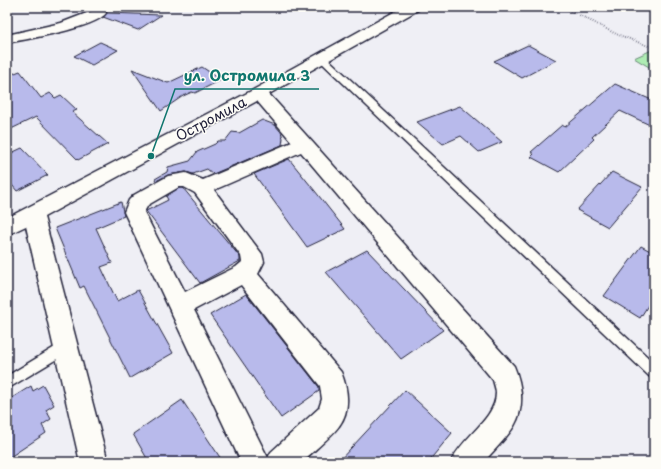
<svg xmlns="http://www.w3.org/2000/svg" width="661" height="469" font-family="'Playpen Sans',sans-serif">
  <rect width="100%" height="100%" fill="#efeff5"/>
  <filter id="ink" filterUnits="userSpaceOnUse"><feTurbulence type="fractalNoise" baseFrequency=".025" numOctaves="2"/><feDisplacementMap in="SourceGraphic" scale="8" xChannelSelector="R" yChannelSelector="G"/><feConvolveMatrix kernelMatrix="1 2 1 2 8 2 1 2 1" color-interpolation-filters="sRGB"/></filter>
  <g filter="url(#ink)">
    <polygon fill="#aeecb3" stroke="#688777" points="654,49 654,70 634,58"/>
    <g fill="#b8baeb" stroke="#22223b">
      <polygon points="107,13 161,15 138,30 103,17"/>
      <polygon points="100,42 118,50 92,65 74,56"/>
      <polygon points="528,45 556,60 522,78 494,61"/>
      <polygon points="202,67 221,80 195,93 192,92 183,96 161,111 132,69 168,83"/>
      <polygon points="20,71 41,98 50,93 55,98 61,95 77,110 72,112 108,144 78,160 36,117 7,131 7,76"/>
      <polygon points="615,84 654,101 654,127 620,111 592,137 594,139 559,172 531,157 534,154 531,152 562,125 565,127"/>
      <polygon points="460,106 502,142 479,152 461,136 443,144 417,122"/>
      <polygon points="262,120 275,125 281,132 283,138 282,145 213,174 207,169 193,174 186,172 168,175 156,181 155,179 167,172 168,167 190,161 197,152 215,144 218,141 225,141 232,132 239,133"/>
      <polygon points="22,148 48,175 17,191 7,179 7,155"/>
      <polygon points="289,159 315,191 345,229 307,247 254,174"/>
      <polygon points="612,172 642,187 608,227 577,210"/>
      <polygon points="179,188 183,188 240,257 240,261 200,283 146,211 168,200 166,196"/>
      <polygon points="121,202 124,216 96,228 112,263 101,267 117,301 138,290 173,353 130,378 84,286 80,288 55,228"/>
      <polygon points="641,246 654,253 654,296 640,318 604,296"/>
      <polygon points="367,250 443,330 401,359 326,272"/>
      <polygon points="246,294 319,387 319,391 281,418 210,315"/>
      <polygon points="43,385 54,405 46,410 51,419 42,425 46,433 7,459 7,401 31,386 33,391"/>
      <polygon points="405,390 452,433 428,462 338,462"/>
      <polygon points="182,400 223,462 149,462 133,434"/>
    </g>
    <g fill="none" stroke-linecap="round" stroke-linejoin="round">
      <defs>
        <g id="lane">
          <polygon points="319,56 325,56 654,363 654,378 649,376 319,60"/>
          <polygon points="65,341 70,343 71,347 70,351 7,389 7,376"/>
        </g>
        <g id="street">
          <path d="M 90,7 L 104,7 L 106,13 C 96,28 26,39 7,43 L 7,35 L 61,23 L 92,11 Z"/>
          <path d="M 403,7 L 420,7 L 418,10 L 269,94 L 514,366 C 522,385 525,408 514,426 C 506,439 493,451 484,462 L 451,462 C 461,438 496,419 496,393 C 496,389 494,384 493,380 L 301,152 L 214,190 L 262,254 L 264,262 L 258,274 L 341,372 C 348,389 351,410 339,426 C 332,436 312,452 302,462 L 241,462 L 124,212 L 129,200 L 134,195 L 168,176 L 186,173 L 203,180 L 292,142 L 257,101 L 44,217 L 108,462 L 80,462 L 26,226 L 7,235 L 7,218 L 253,90 ZM 179,187 L 184,187 L 195,193 L 241,256 L 242,262 L 236,267 L 185,292 L 144,212 L 148,205 ZM 241,285 L 320,386 L 322,399 L 319,408 L 271,452 L 268,458 L 194,310 Z"/>
        </g>
      </defs>
      <use href="#lane" stroke="#22223b" stroke-width="3"/>
      <use href="#street" stroke="#22223b" stroke-width="3"/>
      <polyline stroke="#22223b" stroke-width="2" stroke-dasharray="0.5 2" stroke-linecap="butt" points="564,7 616,34 654,48"/>
      <use href="#lane" fill="#fdfcf7" fill-rule="evenodd"/>
      <use href="#street" fill="#fdfcf7" fill-rule="evenodd"/>
    </g>
  </g>
  <g text-anchor="middle" stroke-width="3" stroke-linejoin="round" paint-order="stroke">
    <g font-size="14" fill="#22223b" stroke="#fdfcf7">
      <text transform="translate(211 119) rotate(-28)" y="5">Остромила</text>
    </g>
  </g>
  <path fill="none" stroke="#0f766e" stroke-width="1.5" d="M151 156L175 89H319"/>
  <circle fill="#0f766e" stroke="#fdfcf7" stroke-width="1.5" cx="151" cy="156" r="4"/>
  <g font-size="15" text-anchor="middle" font-weight="bold" fill="#0f766e" stroke="#fdfcf7" stroke-width="3" stroke-linejoin="round" paint-order="stroke">
    <text x="247" y="81">ул. Остромила 3</text>
  </g>
  <rect width="661" height="469" fill="none" stroke="#fdfcf7" stroke-width="24"/>
  <rect x="12" y="12" width="637" height="445" fill="none" stroke="#22223b" stroke-width="1.5" filter="url(#ink)"/>
</svg>
